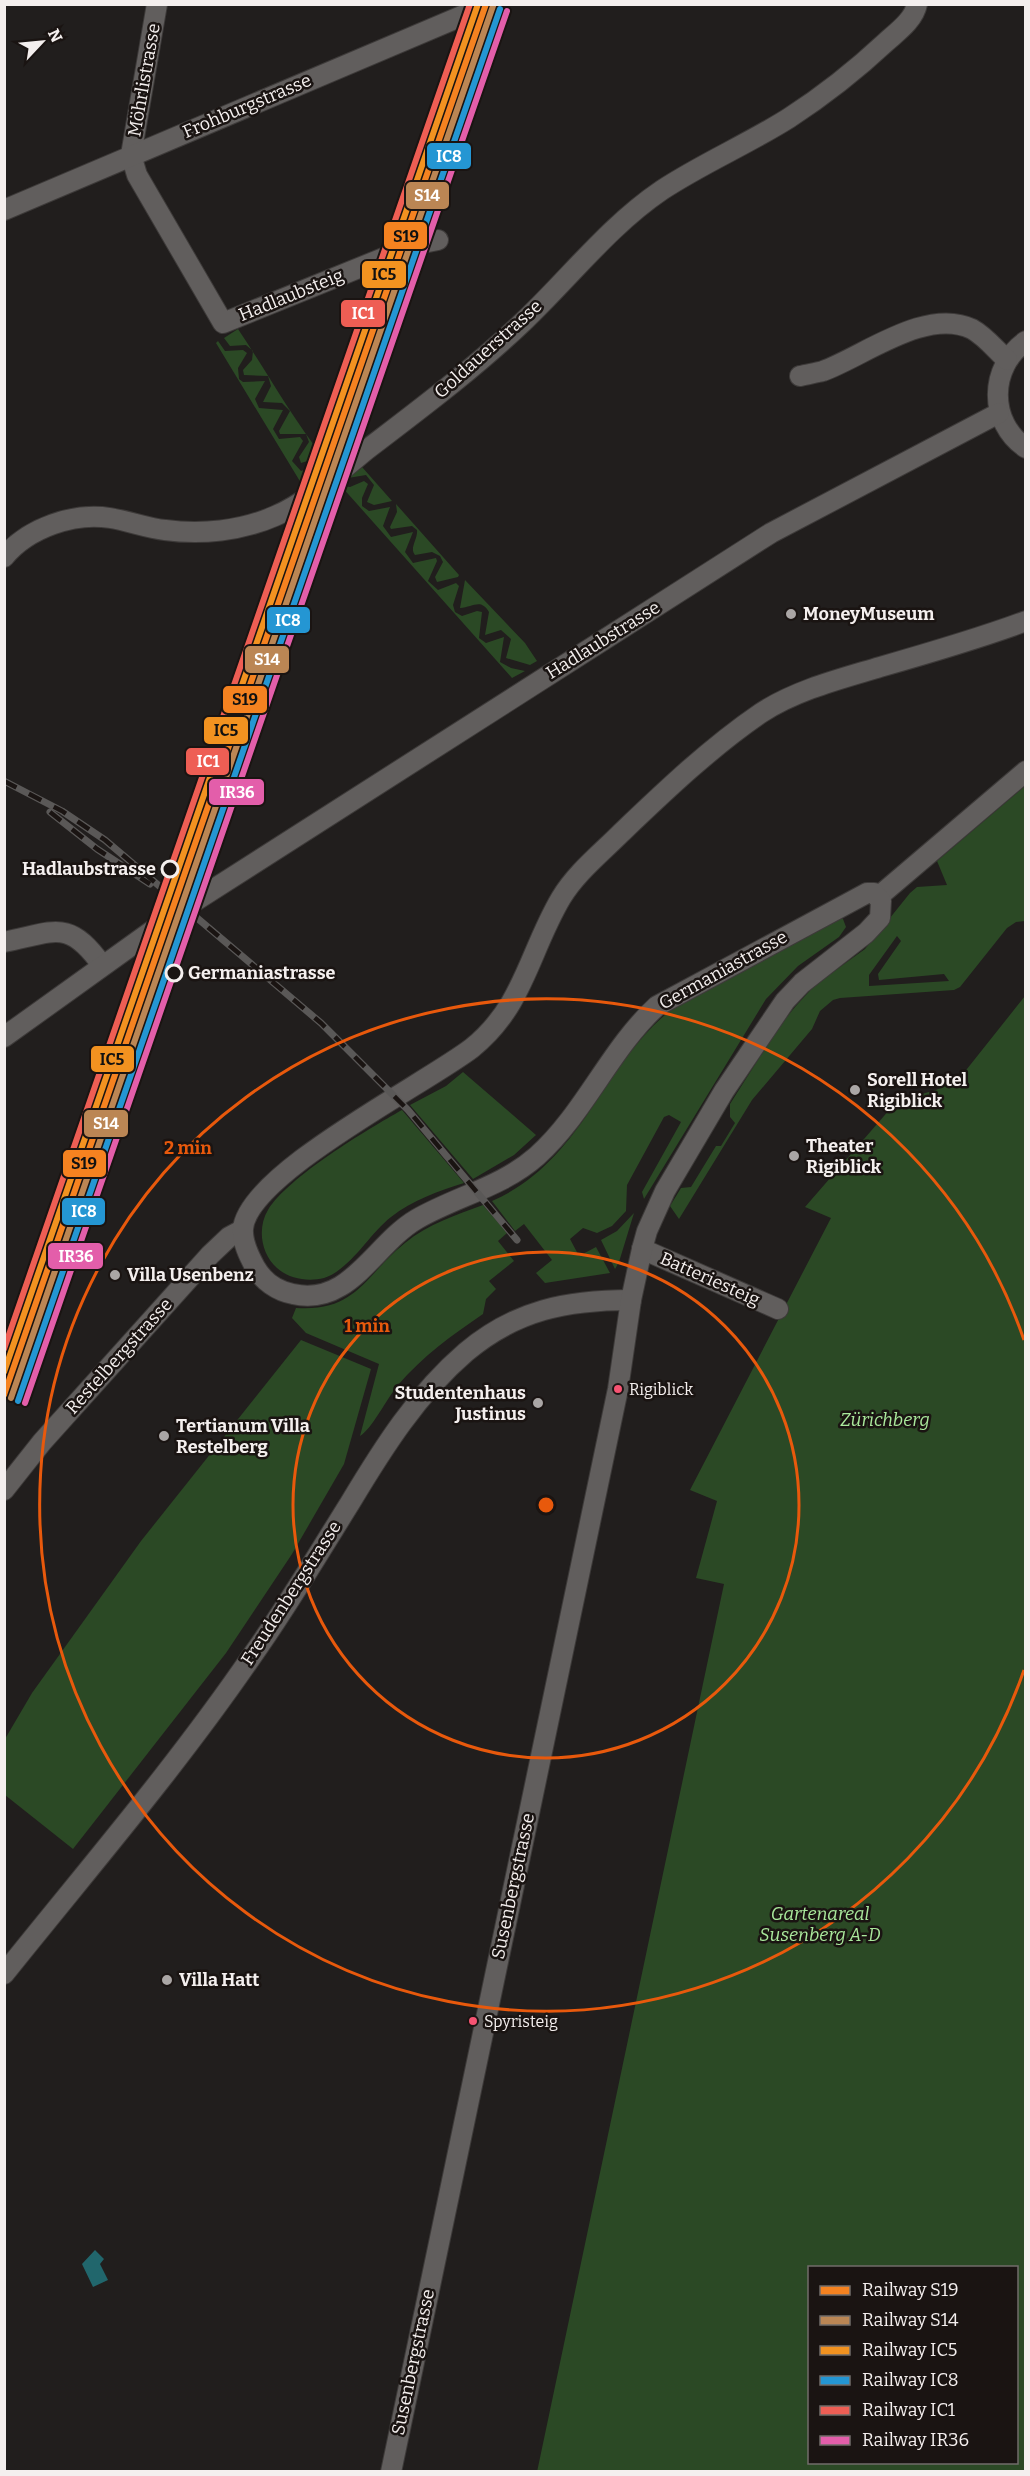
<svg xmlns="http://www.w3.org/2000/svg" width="1030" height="2476" font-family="Bitter,serif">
  <rect width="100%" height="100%" fill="#211e1d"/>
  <g fill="#2b4925" fill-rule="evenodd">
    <path d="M 238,329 C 267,372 292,418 324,458 L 320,457 L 301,463 L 299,457 L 309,442 L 306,434 L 280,434 L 279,431 L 290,411 L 282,403 L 263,402 L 271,386 L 268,376 L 244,375 L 243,370 L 252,360 L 253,351 L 246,345 L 230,346 L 224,338 Z"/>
    <polygon points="218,341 225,351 243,350 247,353 238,368 239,379 243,382 265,381 255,399 259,408 283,410 273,429 279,439 300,437 303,441 292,461 301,471 322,463 323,468 301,483 216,343"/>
    <polygon points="362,467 392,501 374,505 367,502 374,485 366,475 348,478"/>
    <polygon points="364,481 368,484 362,498 362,506 369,511 390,507 383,526 391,537 413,532 405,552 413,563 436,558 437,561 428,581 438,590 456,583 459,586 453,605 455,612 462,616 477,611 482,612 479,638 486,643 504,637 500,662 511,668 525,671 512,678 341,486 350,487"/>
    <path d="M 396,504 L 459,575 L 458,577 L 437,582 L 435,577 L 443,562 L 440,556 L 432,552 L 415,555 C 409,548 418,539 417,530 L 412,526 L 391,529 L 390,527 L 397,512 Z"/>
    <path d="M 465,580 L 525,643 L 537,661 L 530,665 L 506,658 L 511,639 L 501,630 L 485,635 L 489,612 C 481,598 473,607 460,608 Z"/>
    <path d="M 1025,786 L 1025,921 L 1016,922 L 1007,928 L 960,987 L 954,990 L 840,998 L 833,1000 L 820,1011 L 812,1029 L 752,1100 L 679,1219 L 670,1206 L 681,1188 L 691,1187 L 716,1146 L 721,1146 L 735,1123 L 730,1117 L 730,1104 L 778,1028 L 795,1007 L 815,985 L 865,949 L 910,893 L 917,887 L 947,885 L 937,861 ZM 897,936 L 901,941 L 878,974 L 879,980 L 944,974 L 949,981 L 869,986 L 869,975 Z"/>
    <path d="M 840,919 L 843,919 L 846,927 L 839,937 L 798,966 L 766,999 L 644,1199 L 642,1192 L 681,1122 L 669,1115 L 664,1117 L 627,1185 L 626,1211 L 612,1226 L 597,1233 L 583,1228 L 570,1239 L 579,1256 L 596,1247 L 610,1273 L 545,1283 L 536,1273 L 552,1260 L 524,1224 L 515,1231 L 492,1201 C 588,1159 603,1055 682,1002 Z"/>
    <path d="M 1025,996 L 1025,2471 L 537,2472 L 724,1584 L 696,1578 L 717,1501 L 690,1490 L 831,1218 L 805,1207 L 897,1101 L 936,1090 L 959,1079 ZM 810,2268 L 1016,2268 L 1016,2462 L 810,2462 Z"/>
    <polygon points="463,1072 536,1135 514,1155 473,1179 410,1105 446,1086"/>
    <path d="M 402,1110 L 464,1183 C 439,1191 412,1200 391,1217 C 369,1234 351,1269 324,1278 C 308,1282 289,1279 277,1268 C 261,1254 257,1228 268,1210 C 288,1177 368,1129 402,1110 Z"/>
    <path d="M 483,1205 L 507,1233 L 498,1241 L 514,1261 L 489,1281 L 496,1289 L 486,1299 L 483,1314 C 452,1335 423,1356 398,1385 C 387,1398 372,1429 360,1436 L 379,1364 L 306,1333 L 292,1318 L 296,1308 C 357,1312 364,1276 405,1243 C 428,1224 456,1215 483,1205 Z"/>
    <polygon points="634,1213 619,1262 615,1269 601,1240 617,1231"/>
    <polygon points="301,1340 371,1369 344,1464 292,1554 226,1653 73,1849 5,1795 5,1739 32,1693 141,1541"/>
  </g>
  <polygon fill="#21666c" points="95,2250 104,2259 100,2264 108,2280 93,2287 82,2264"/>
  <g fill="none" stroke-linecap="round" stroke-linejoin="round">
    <defs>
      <g id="street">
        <polyline points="157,4 131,155 137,175 223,323 418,244 438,240"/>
        <polyline points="4,210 490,4"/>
        <path d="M 1026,341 C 989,367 988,422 1026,448"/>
        <path d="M 800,376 C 808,374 816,373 823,371 C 864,356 926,307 972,329 C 985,336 996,350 1007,360"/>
        <path d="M 4,557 C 28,528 74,512 110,518 C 129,521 147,528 165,530 C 201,535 241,531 275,516 C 308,502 337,474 365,451 C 420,409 475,368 525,320 C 571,276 609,226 662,190 C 703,163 748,144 789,118 C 823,96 856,70 886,42 C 897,32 914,20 917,4"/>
        <polyline points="878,897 1026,771"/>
        <path d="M 4,942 C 55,932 68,918 102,965"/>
        <polyline points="4,1037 181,910 771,533 999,413"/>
        <polyline points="642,1249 778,1309"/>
        <polyline points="4,1490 42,1442 210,1255 229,1237 242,1230"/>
        <path d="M 4,1974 C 88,1869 176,1767 252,1656 C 287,1607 318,1554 350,1503 C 383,1448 417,1394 466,1352 C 516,1310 567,1300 631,1300"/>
        <path d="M 391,2472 L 618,1389 L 631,1300 L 642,1249 L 647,1231 L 665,1191 L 724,1091 L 785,1001 L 802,983 L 866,933 L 880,918 L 881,901 L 874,893 L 867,893 L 657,1006 C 610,1049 585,1113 537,1156 C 502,1187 457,1196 417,1219 C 374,1244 350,1307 293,1294 C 277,1291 263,1281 255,1267 C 249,1256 242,1242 243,1229 C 247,1174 427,1083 472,1048 C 524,1006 529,952 561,898 C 576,873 600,854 621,833 C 665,791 711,747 761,713 C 796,690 840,679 880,667 C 929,653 978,639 1026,621"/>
      </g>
    </defs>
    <use href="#street" stroke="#3d3a39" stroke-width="22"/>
    <use href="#street" stroke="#615e5d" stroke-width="20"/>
    <defs>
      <g id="rail">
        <polyline points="4,781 62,811 105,840 321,1023 408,1110 517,1240"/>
        <polyline points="50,812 97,849 150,884"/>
      </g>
    </defs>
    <use href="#rail" stroke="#5a5857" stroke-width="7"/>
    <use href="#rail" stroke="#1a1412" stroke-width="4.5" stroke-dasharray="14" stroke-linecap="butt"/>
    <defs>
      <polyline id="rail-1" points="4,1395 486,4"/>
      <polyline id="rail-2" points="11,1398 493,6"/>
      <polyline id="rail-3" points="4,1372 478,4"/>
      <polyline id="rail-4" points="18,1401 500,9"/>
      <polyline id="rail-5" points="4,1349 470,4"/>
      <polyline id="rail-6" points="25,1403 507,11"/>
    </defs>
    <use href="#rail-1" stroke="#1a1412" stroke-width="10"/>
    <use href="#rail-2" stroke="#1a1412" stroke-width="10"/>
    <use href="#rail-3" stroke="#1a1412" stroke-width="10"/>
    <use href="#rail-4" stroke="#1a1412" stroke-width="10"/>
    <use href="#rail-5" stroke="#1a1412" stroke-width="10"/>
    <use href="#rail-6" stroke="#1a1412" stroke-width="10"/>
    <use href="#rail-1" stroke="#f58220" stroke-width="6"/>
    <use href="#rail-2" stroke="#bb8654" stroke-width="6"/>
    <use href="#rail-3" stroke="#f29220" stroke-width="6"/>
    <use href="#rail-4" stroke="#2496d3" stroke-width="6"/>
    <use href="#rail-5" stroke="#ee5e54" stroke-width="6"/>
    <use href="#rail-6" stroke="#e35eaa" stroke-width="6"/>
  </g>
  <g fill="none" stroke="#e8590c" stroke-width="3">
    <circle cx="546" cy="1505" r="253"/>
    <path d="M1024 1670A506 506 0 1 1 1024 1340"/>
  </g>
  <g fill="#aaa6a5" stroke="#1a1412" stroke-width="2">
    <circle cx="791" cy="614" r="6"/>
    <circle cx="855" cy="1090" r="6"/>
    <circle cx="794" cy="1156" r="6"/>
    <circle cx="115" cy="1275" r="6"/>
    <circle cx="538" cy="1403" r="6"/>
    <circle cx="164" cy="1436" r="6"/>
    <circle cx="167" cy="1980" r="6"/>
  </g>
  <g fill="#1a1412" stroke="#f4efee" stroke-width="3">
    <circle cx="170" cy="869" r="8"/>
    <circle cx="174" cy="973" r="8"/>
  </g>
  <g fill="#f65372" stroke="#1a1412" stroke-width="2">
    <circle cx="618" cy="1389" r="5"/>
    <circle cx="473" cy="2021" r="5"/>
  </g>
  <g text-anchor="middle" stroke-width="5" stroke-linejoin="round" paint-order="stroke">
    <g font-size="16" fill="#f4efee" stroke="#1a1412" text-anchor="start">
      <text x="629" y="1395">Rigiblick</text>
      <text x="484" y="2027">Spyristeig</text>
    </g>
    <g font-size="18" fill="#f4efee" stroke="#1a1412">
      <text transform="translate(144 80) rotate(-80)" y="6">Möhrlistrasse</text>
      <text transform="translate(247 106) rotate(-23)" y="6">Frohburgstrasse</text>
      <text transform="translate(291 295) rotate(-22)" y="6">Hadlaubsteig</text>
      <text transform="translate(488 349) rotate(-42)" y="6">Goldauerstrasse</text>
      <text transform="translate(603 640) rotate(-32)" y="6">Hadlaubstrasse</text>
      <text transform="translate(723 970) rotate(-29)" y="6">Germaniastrasse</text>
      <text transform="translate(710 1279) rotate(24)" y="6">Batteriesteig</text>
      <text transform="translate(119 1356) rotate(-48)" y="6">Restelbergstrasse</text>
      <text transform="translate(291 1593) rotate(-57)" y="6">Freudenbergstrasse</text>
      <text transform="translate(513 1886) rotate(-78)" y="6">Susenbergstrasse</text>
      <text transform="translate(413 2362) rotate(-78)" y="6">Susenbergstrasse</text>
    </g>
    <g font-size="18" font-weight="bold" fill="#f4efee" stroke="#1a1412" text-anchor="start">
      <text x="803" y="620">MoneyMuseum</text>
      <text x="867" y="1086">Sorell Hotel<tspan x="867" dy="21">Rigiblick</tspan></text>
      <text x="806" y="1152">Theater<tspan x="806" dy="21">Rigiblick</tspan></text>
      <text x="127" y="1281">Villa Usenbenz</text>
      <text x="526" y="1399" text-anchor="end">Studentenhaus<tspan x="526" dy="21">Justinus</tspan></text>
      <text x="176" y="1432">Tertianum Villa<tspan x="176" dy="21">Restelberg</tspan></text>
      <text x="179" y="1986">Villa Hatt</text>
    </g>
    <g font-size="18" font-weight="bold" fill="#f4efee" stroke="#1a1412" text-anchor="end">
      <text x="156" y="875">Hadlaubstrasse</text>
      <text x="188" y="979" text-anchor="start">Germaniastrasse</text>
    </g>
    <g font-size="18" font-style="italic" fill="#aae99c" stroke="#1a1412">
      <text x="885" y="1426">Zürichberg</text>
      <text x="820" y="1920">Gartenareal<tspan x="820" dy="21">Susenberg A-D</tspan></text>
    </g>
  </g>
  <circle cx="546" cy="1505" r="9" fill="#e8590c" stroke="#1a1412" stroke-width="3"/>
  <g font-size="18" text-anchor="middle" font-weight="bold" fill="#e8590c" stroke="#1a1412" stroke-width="5" stroke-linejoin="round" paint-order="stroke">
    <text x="188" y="1154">2 min</text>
    <text x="367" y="1332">1 min</text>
  </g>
  <g stroke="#1a1412" stroke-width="2">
    <rect x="426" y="142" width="46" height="28" rx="6" fill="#2496d3"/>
    <rect x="405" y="181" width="45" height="29" rx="6" fill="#bb8654"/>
    <rect x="383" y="221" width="45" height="29" rx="6" fill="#f58220"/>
    <rect x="361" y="260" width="46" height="29" rx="6" fill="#f29220"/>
    <rect x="340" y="299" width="46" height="29" rx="6" fill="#ee5e54"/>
    <rect x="266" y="606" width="45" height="28" rx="6" fill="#2496d3"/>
    <rect x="244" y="645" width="46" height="29" rx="6" fill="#bb8654"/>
    <rect x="222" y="685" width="46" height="29" rx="6" fill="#f58220"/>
    <rect x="203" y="716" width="46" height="29" rx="6" fill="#f29220"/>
    <rect x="185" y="747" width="45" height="29" rx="6" fill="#ee5e54"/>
    <rect x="208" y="778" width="57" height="28" rx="6" fill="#e35eaa"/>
    <rect x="90" y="1045" width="45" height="28" rx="6" fill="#f29220"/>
    <rect x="83" y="1109" width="46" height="29" rx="6" fill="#bb8654"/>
    <rect x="62" y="1149" width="45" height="29" rx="6" fill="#f58220"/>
    <rect x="61" y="1197" width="45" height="29" rx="6" fill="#2496d3"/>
    <rect x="47" y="1242" width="57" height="28" rx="6" fill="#e35eaa"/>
  </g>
  <g font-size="16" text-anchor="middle" font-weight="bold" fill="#fff">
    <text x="449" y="162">IC8</text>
    <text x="427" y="201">S14</text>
    <text x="363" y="319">IC1</text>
    <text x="288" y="626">IC8</text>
    <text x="267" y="665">S14</text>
    <text x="208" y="767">IC1</text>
    <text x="237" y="798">IR36</text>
    <text x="106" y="1129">S14</text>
    <text x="84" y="1217">IC8</text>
    <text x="76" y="1262">IR36</text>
  </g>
  <g font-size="16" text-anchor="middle" font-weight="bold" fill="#111">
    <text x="406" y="242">S19</text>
    <text x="384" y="280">IC5</text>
    <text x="245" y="705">S19</text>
    <text x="226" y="736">IC5</text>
    <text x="112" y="1065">IC5</text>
    <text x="84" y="1169">S19</text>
  </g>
  <rect width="1030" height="2476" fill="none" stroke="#f4efee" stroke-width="12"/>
  <rect x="808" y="2266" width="210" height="198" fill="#1a1412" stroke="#716c6a" stroke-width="1.5"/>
  <rect x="820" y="2286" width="30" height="9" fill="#f58220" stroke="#716c6a" stroke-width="1.5"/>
  <text x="862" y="2296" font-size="18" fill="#f4efee">Railway S19</text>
  <rect x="820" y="2316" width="30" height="9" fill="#bb8654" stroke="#716c6a" stroke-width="1.5"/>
  <text x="862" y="2326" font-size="18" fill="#f4efee">Railway S14</text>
  <rect x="820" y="2346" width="30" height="9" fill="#f29220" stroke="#716c6a" stroke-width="1.5"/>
  <text x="862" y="2356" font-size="18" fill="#f4efee">Railway IC5</text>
  <rect x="820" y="2376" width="30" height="9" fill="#2496d3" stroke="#716c6a" stroke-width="1.5"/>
  <text x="862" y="2386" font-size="18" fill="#f4efee">Railway IC8</text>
  <rect x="820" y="2406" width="30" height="9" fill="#ee5e54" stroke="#716c6a" stroke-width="1.5"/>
  <text x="862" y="2416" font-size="18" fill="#f4efee">Railway IC1</text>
  <rect x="820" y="2436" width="30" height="9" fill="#e35eaa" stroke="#716c6a" stroke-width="1.5"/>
  <text x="862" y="2446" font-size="18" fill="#f4efee">Railway IR36</text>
  <g transform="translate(42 42) rotate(64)" stroke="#1a1412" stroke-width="4.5" paint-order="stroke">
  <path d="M0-4.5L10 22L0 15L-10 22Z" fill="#f4efee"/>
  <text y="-9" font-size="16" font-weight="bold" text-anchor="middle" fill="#f4efee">N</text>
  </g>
</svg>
